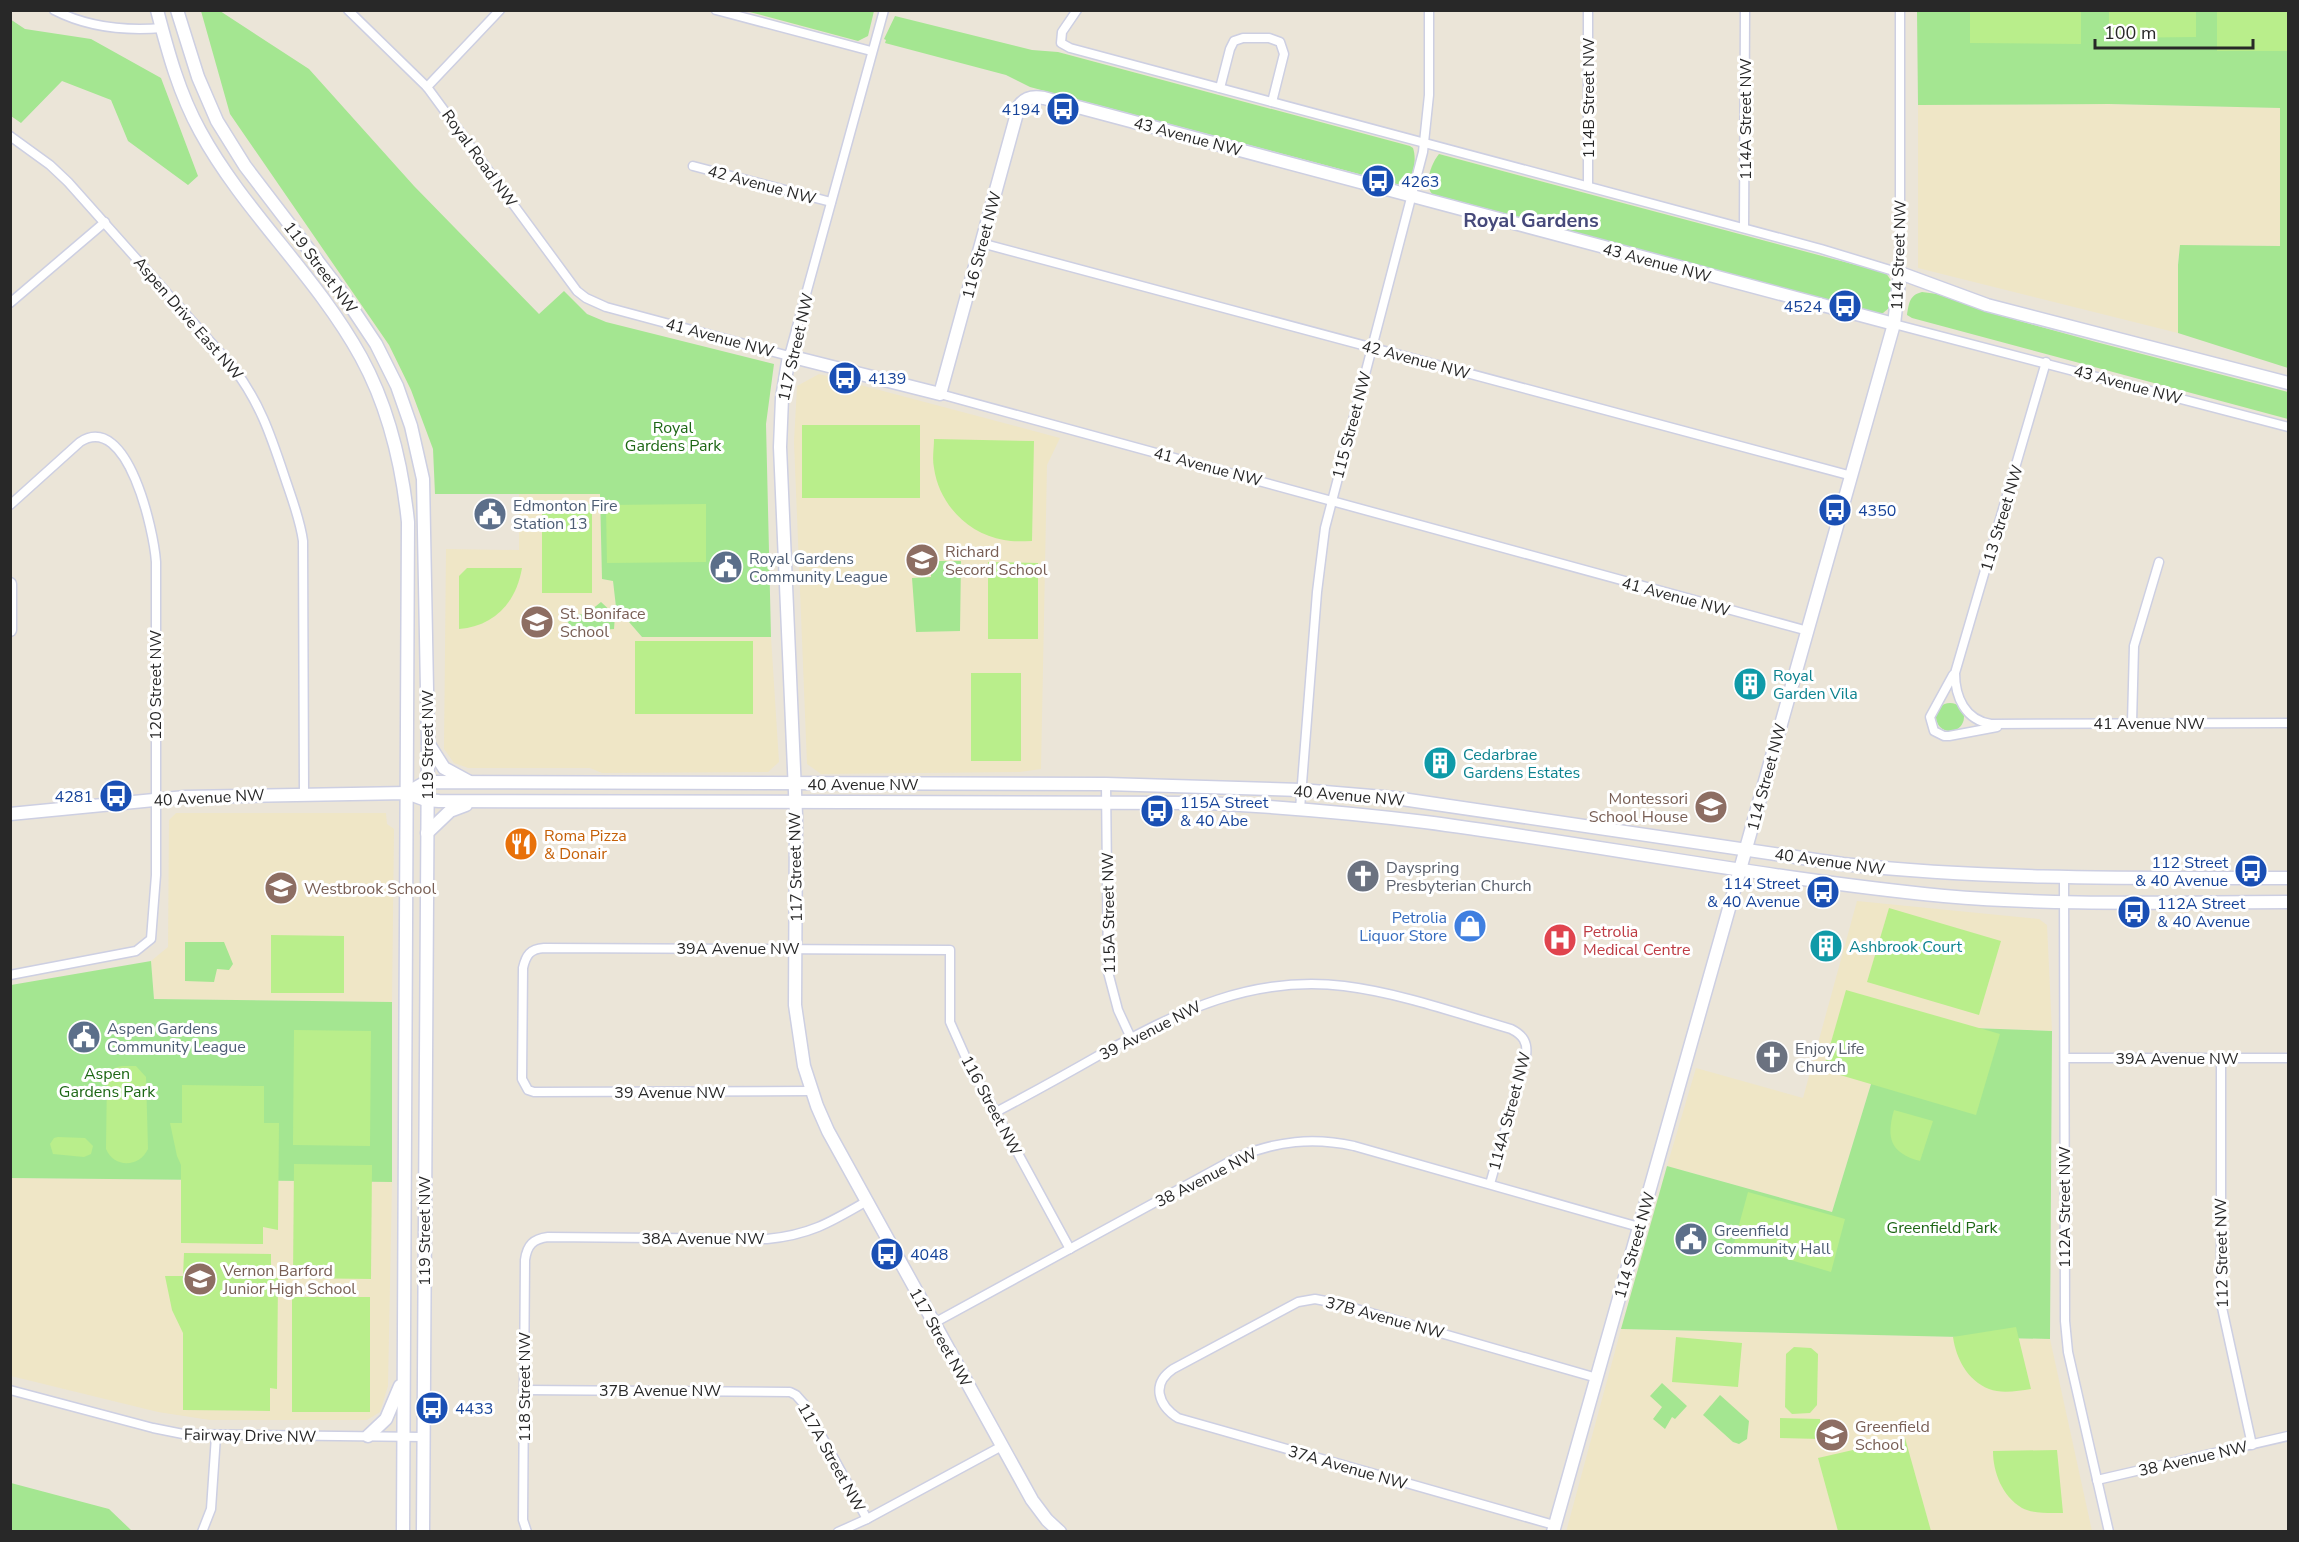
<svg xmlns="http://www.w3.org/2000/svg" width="2299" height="1542" font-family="'Nunito Sans',sans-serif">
  <rect width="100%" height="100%" fill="#ebe5d8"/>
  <g fill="#efe6c6">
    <polygon points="2106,104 2281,108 2281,246 2180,245 2178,262 2178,333 1918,268 1918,105"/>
    <polygon points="819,374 1060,438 1047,465 1041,769 1020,772 821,774 807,764 794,442 797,386"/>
    <polygon points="519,493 600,494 602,579 613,581 616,607 642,637 771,637 779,762 768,772 602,773 590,768 468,768 454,763 444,749 446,549 519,550"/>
    <polygon points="176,813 386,813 387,824 394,829 392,1002 154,999 151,961 168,947 169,820"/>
    <polygon points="1857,901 2039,919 2047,925 2052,1031 1889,1025 1832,1212 1667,1166 1696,1068 1803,1098"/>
    <polygon points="11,1178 392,1182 388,1386 380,1412 367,1420 210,1420 158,1412 11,1376"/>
    <polygon points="1621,1329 2050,1339 2092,1531 1566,1532"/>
  </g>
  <g fill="#a4e691">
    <polygon points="201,11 220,11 309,69 414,186 539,314 564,291 587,314 606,322 774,364 766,424 771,637 642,637 616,607 613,581 602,579 600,494 435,494 433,449 411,390 389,345 230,114"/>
    <polygon points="874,11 868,36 858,41 746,11"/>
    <polygon points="1917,11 2288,11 2288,368 2178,333 2178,265 2180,245 2280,246 2280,108 2109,104 1918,105"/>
    <path d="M 895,16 L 1032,50 L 1058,52 L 1410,146 L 1413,148 C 1417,159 1414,182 1401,185 L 1030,87 L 1006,75 L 885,43 L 886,40 L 884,39 Z"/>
    <polygon points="10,19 25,29 91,39 161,78 198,176 188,185 128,141 111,100 62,81 21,123 11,116"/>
    <path d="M 1439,154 L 1886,273 L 1892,282 L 1889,308 L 1883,313 L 1878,313 L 1432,194 C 1424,183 1431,164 1439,154 Z"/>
    <path d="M 1922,292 L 1937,294 L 1987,312 L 2096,342 L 2288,392 L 2288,419 L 1912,318 L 1907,315 C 1909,304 1909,295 1922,292 Z"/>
    <polygon points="931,561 961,561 960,631 916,632 912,578 931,577"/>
    <polygon points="601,602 615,615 614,629 573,632 564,615 586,614"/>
    <circle cx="1950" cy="717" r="14"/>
    <polygon points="185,942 224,942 233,964 229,970 217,969 214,982 185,981"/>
    <polygon points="151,961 154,999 392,1002 392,1182 11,1178 11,985"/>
    <polygon points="1889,1025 2052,1031 2050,1339 1621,1329 1667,1166 1832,1212"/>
    <polygon points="1662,1383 1687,1406 1675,1419 1672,1417 1665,1429 1653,1419 1662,1407 1650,1396"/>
    <polygon points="1720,1395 1749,1421 1747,1439 1739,1444 1733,1442 1703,1415"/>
    <polygon points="11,1483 109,1509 132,1531 11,1531"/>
  </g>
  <g fill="#b9ee8b">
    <polygon points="1970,11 2081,11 2081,44 1970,43"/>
    <polygon points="2109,11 2196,11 2196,37 2109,38"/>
    <rect x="2217" y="11" width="71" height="40"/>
    <rect x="802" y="425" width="118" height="73"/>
    <path d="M 934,439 L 1034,441 L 1032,541 C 1023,541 1013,542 1004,540 C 968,534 939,504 934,468 C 932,459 934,448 934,439 Z"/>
    <polygon points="592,504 592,593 542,593 542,505"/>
    <polygon points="706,504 706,562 607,563 606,505"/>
    <polygon points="988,562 1038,563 1038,639 988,639"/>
    <path d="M 467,568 L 522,568 C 516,603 494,626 459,629 L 459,576 Z"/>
    <rect x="635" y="641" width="118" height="73"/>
    <rect x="971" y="673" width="50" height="88"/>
    <polygon points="1889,908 2001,941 1979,1015 1867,982"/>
    <polygon points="271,935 344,936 344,993 271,993"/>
    <polygon points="1846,990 2000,1034 1976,1115 1823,1070"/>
    <polygon points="294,1030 371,1031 370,1146 293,1145"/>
    <path d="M 136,1066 L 146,1077 L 148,1149 C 139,1168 114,1168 106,1149 L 107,1076 C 113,1064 124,1066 136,1066 Z"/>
    <polygon points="182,1085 264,1086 264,1123 279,1123 278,1230 263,1227 263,1244 181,1243 181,1165 177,1156 170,1123 182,1123"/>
    <path d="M 1894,1110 L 1933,1121 L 1920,1161 C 1890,1153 1886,1138 1894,1110 Z"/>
    <polygon points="58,1137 85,1138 93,1146 91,1154 84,1157 53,1154 50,1144 54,1138"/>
    <polygon points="294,1164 372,1165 371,1279 293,1278"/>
    <polygon points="1748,1192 1845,1219 1831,1272 1734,1243"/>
    <polygon points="184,1253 271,1254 271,1277 278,1278 277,1389 270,1388 270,1411 183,1410 183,1333 172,1310 165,1276 183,1276"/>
    <rect x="292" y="1297" width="78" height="115"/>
    <path d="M 2016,1327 L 2031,1389 C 2018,1391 2001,1394 1989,1389 C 1967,1380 1956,1358 1953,1337 Z"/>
    <polygon points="1676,1337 1742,1343 1738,1387 1672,1382"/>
    <polygon points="1794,1347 1811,1348 1818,1354 1817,1405 1810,1413 1792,1414 1785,1407 1786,1354"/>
    <polygon points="1780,1418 1820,1419 1820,1439 1780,1438"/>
    <polygon points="1905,1438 1931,1531 1838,1531 1818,1458"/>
    <path d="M 2057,1450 L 2063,1513 C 2051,1513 2033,1514 2022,1508 C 2002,1496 1993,1472 1993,1451 Z"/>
  </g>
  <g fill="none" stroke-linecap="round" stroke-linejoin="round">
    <defs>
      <g id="street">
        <path d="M 54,10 C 87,27 126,31 162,28"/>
        <polyline points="348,10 427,87 577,291 586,298 606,307 789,356 884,10"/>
        <polyline points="716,10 871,51"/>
        <polyline points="1077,10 1062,32 1061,43 1070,48 1821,249 1900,273 1900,10"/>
        <polyline points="1588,10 1588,186"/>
        <polyline points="427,87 500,10"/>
        <polyline points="1220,88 1230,49 1234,41 1243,38 1269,38 1280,42 1284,54 1272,102"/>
        <path d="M 10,136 L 50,165 L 68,182 L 232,366 C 260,402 271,436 285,478 C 292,499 300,519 303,541 L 304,794"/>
        <polyline points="693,166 831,202"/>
        <polyline points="1744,228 1745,10"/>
        <polyline points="981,243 1852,476"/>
        <polyline points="10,303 105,222"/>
        <polyline points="1894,324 2288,427"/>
        <path d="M 2046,362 L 1955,673 C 1955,697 1965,720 1991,724 L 2288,723"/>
        <polyline points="940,394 1808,631"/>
        <path d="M 10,505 L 80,442 C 128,411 154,532 156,562 L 156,875 L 151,939 L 136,951 L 10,975"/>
        <polyline points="1953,675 1930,717 1934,731 1944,736 1949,736 1997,727"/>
        <polyline points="2132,723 2134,646 2159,562"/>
        <polyline points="1106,784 1108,972 1118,1010 1131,1038"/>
        <polyline points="1300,809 1317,592 1325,528 1423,152 1429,95 1429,10"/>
        <polyline points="2064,878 2065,1321 2068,1352 2109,1532"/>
        <polyline points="2065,1058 2288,1058"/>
        <polyline points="2221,1058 2221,1303 2252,1445"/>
        <path d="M 811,1091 L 534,1092 L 528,1090 L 522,1079 L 523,968 C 526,955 530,949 544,948 L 950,950 L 950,1022 L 966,1058 L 1070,1249"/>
        <path d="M 996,1112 C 1032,1093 1068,1073 1103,1053 C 1180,1011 1252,975 1344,986 C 1400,993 1456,1013 1511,1029 C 1523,1035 1528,1042 1526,1056 L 1490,1184"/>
        <path d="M 934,1323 L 1238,1157 C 1277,1141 1313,1137 1354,1146 L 1639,1227"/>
        <polyline points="10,1390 153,1428 183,1434 423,1437"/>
        <polyline points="524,1390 790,1392 796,1395 804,1404 867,1519"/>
        <polyline points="2097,1480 2288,1436"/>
        <path d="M 1554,1525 L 1178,1418 C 1158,1405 1151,1384 1173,1369 L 1298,1302 L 1315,1299 L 1336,1303 L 1597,1378"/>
        <polyline points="202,1532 211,1509 216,1436"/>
        <path d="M 527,1532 L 523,1520 L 525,1260 C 527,1245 533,1239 548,1237 L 767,1239 C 810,1235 831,1222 867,1201"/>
        <polyline points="838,1532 867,1519 1002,1446"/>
      </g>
      <g id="secondary">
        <path d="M 157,10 C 168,52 179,93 200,131 C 244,212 316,275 361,357 C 389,408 402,464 408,522 L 403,1532"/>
        <polyline points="177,10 198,77 217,121 245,166 342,293 376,344 397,386 411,426 423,479 428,742 423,1532"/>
        <polyline points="10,584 10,630"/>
        <polyline points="428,743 444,768 468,781"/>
        <path d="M 407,793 L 426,782 L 1106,784 L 1301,790 L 1395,798 L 1843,864 C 1991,880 2139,878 2288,878"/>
        <path d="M 10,814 L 185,797 L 407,793 L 426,800 L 439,801 L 1208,803 C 1280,807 1353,813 1425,822 C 1599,845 1770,879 1944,896 C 2059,906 2174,902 2288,902"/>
        <polyline points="427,833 450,811 466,805"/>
        <polyline points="368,1436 386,1419 400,1386"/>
        <path d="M 1060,1532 L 1047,1520 L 1032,1500 L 828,1131 L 817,1106 L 804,1066 L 795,1005 L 796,815 L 780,447 L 782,398 L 789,356 L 940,394 L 1019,106 C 1025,97 1034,96 1044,98 L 1894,324"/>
        <polyline points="1553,1532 1894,324 1900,273 1987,305 2288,383"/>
      </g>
    </defs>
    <use href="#street" stroke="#cdcfe2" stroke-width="11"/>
    <use href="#secondary" stroke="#cdcfe2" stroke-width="15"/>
    <use href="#street" stroke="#fff" stroke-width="8"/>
    <use href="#secondary" stroke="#fff" stroke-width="12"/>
  </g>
  <defs>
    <symbol id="bus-disc" viewBox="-11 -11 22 22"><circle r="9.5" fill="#1a4fb4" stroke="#fff"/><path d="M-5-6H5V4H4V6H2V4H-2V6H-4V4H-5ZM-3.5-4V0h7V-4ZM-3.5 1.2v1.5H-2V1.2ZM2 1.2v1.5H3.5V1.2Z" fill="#fff"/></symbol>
    <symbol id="civic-disc" viewBox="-11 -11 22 22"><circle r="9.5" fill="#5c6f8a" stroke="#fff"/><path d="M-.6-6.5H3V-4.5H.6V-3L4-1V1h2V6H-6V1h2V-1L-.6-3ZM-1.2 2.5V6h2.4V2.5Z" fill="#fff"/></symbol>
    <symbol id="school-disc" viewBox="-11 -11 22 22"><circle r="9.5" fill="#8d6e63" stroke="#fff"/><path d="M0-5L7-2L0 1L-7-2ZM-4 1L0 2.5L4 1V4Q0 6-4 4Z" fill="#fff"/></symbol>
    <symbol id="building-disc" viewBox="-11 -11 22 22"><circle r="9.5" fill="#0f9aa8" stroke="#fff"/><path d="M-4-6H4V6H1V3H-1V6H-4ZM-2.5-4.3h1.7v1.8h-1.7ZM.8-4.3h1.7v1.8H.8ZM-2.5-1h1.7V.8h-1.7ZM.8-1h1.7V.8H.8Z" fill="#fff"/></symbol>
    <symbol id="restaurant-disc" viewBox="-11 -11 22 22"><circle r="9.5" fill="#e8710a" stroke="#fff"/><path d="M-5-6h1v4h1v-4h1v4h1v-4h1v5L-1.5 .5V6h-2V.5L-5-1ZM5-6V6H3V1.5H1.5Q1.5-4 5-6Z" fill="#fff"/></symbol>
    <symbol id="church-disc" viewBox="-11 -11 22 22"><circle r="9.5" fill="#6b7280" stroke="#fff"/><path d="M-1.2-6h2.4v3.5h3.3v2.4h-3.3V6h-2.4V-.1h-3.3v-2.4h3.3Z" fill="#fff"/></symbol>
    <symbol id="shop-disc" viewBox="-11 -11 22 22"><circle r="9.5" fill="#3f7fe0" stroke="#fff"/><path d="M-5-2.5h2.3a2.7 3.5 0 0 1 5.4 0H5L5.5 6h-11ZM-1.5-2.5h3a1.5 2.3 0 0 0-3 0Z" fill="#fff"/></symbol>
    <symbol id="hospital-disc" viewBox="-11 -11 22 22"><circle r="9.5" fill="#e0444e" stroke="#fff"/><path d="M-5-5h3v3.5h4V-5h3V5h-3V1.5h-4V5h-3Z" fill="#fff"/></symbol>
  </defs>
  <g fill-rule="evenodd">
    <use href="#bus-disc" x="1044" y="90" width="38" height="38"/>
    <use href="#bus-disc" x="1359" y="162" width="38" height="38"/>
    <use href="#bus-disc" x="1826" y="287" width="38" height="38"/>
    <use href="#bus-disc" x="826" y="359" width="38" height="38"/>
    <use href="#bus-disc" x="1816" y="491" width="38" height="38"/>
    <use href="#civic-disc" x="471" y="495" width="38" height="38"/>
    <use href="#school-disc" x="903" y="541" width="38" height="38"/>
    <use href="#civic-disc" x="707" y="548" width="38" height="38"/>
    <use href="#school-disc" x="518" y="603" width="38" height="38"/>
    <use href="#building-disc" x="1731" y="665" width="38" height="38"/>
    <use href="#building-disc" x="1421" y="744" width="38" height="38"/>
    <use href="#bus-disc" x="97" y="777" width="38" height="38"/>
    <use href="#school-disc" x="1692" y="788" width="38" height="38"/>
    <use href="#bus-disc" x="1138" y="792" width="38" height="38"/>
    <use href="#restaurant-disc" x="502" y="825" width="38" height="38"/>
    <use href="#bus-disc" x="2232" y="852" width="38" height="38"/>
    <use href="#church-disc" x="1344" y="857" width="38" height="38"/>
    <use href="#school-disc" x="262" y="869" width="38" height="38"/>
    <use href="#bus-disc" x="1804" y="873" width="38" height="38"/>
    <use href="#bus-disc" x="2115" y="893" width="38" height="38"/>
    <use href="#shop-disc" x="1451" y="907" width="38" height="38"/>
    <use href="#hospital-disc" x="1541" y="921" width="38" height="38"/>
    <use href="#building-disc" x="1807" y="927" width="38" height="38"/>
    <use href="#civic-disc" x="65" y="1018" width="38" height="38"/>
    <use href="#church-disc" x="1753" y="1038" width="38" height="38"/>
    <use href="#civic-disc" x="1672" y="1220" width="38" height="38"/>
    <use href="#bus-disc" x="868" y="1235" width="38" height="38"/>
    <use href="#school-disc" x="181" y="1260" width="38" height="38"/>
    <use href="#bus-disc" x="413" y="1389" width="38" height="38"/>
    <use href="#school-disc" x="1813" y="1416" width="38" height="38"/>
  </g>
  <g text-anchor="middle" stroke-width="6" stroke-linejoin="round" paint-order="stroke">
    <g font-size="16" fill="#282828" stroke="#fff">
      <text transform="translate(1588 98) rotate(-90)" y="6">114B Street NW</text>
      <text transform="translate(1745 119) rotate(-90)" y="6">114A Street NW</text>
      <text transform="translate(1188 136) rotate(15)" y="6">43 Avenue NW</text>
      <text transform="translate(480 158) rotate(54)" y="6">Royal Road NW</text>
      <text transform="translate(762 184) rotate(15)" y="6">42 Avenue NW</text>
      <text transform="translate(981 245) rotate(-75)" y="6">116 Street NW</text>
      <text transform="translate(1898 255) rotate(-88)" y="6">114 Street NW</text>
      <text transform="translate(1657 262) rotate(15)" y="6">43 Avenue NW</text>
      <text transform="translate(321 267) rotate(53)" y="6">119 Street NW</text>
      <text transform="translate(189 318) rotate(49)" y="6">Aspen Drive East NW</text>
      <text transform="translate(720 337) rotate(15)" y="6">41 Avenue NW</text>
      <text transform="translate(795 347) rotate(-77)" y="6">117 Street NW</text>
      <text transform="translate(1416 359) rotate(15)" y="6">42 Avenue NW</text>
      <text transform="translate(2128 384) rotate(15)" y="6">43 Avenue NW</text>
      <text transform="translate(1351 425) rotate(-75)" y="6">115 Street NW</text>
      <text transform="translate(1208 466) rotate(15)" y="6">41 Avenue NW</text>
      <text transform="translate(2001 518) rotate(-73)" y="6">113 Street NW</text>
      <text transform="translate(1676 596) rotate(15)" y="6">41 Avenue NW</text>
      <text transform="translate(155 685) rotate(-90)" y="6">120 Street NW</text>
      <text x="2149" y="729">41 Avenue NW</text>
      <text transform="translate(427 745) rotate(-90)" y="6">119 Street NW</text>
      <text transform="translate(1766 777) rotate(-75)" y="6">114 Street NW</text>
      <text x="863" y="790">40 Avenue NW</text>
      <text transform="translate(1349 795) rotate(5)" y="6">40 Avenue NW</text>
      <text transform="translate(209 797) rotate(-3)" y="6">40 Avenue NW</text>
      <text transform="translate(1830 861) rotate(8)" y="6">40 Avenue NW</text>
      <text transform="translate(795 867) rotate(-91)" y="6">117 Street NW</text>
      <text transform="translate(1108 913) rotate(-91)" y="6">115A Street NW</text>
      <text x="738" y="954">39A Avenue NW</text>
      <text transform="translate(1150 1030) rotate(-27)" y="6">39 Avenue NW</text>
      <text x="2177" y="1064">39A Avenue NW</text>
      <text x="670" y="1098">39 Avenue NW</text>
      <text transform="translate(992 1105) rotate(62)" y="6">116 Street NW</text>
      <text transform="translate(1509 1111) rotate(-75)" y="6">114A Street NW</text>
      <text transform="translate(1206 1177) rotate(-27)" y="6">38 Avenue NW</text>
      <text transform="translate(2064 1207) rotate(-90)" y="6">112A Street NW</text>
      <text transform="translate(424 1231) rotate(-90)" y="6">119 Street NW</text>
      <text x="703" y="1244">38A Avenue NW</text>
      <text transform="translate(1634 1245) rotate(-74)" y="6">114 Street NW</text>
      <text transform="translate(2221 1253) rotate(-91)" y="6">112 Street NW</text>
      <text transform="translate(1385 1317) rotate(15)" y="6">37B Avenue NW</text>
      <text transform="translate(941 1337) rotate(61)" y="6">117 Street NW</text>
      <text transform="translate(524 1387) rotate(-90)" y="6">118 Street NW</text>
      <text x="660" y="1396">37B Avenue NW</text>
      <text transform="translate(250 1435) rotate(1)" y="6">Fairway Drive NW</text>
      <text transform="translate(832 1457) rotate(61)" y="6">117A Street NW</text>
      <text transform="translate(2193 1458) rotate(-13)" y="6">38 Avenue NW</text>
      <text transform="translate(1348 1467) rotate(16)" y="6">37A Avenue NW</text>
    </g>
    <g font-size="16" fill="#164399" stroke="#fff" text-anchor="start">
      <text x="1040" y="115" text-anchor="end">4194</text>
      <text x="1401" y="187">4263</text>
      <text x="1822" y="312" text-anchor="end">4524</text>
      <text x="868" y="384">4139</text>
      <text x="1858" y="516">4350</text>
      <text x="93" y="802" text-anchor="end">4281</text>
      <text x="1180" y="808">115A Street<tspan x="1180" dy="18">&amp; 40 Abe</tspan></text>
      <text x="2228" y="868" text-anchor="end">112 Street<tspan x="2228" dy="18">&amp; 40 Avenue</tspan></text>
      <text x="1800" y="889" text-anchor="end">114 Street<tspan x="1800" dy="18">&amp; 40 Avenue</tspan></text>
      <text x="2157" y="909">112A Street<tspan x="2157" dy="18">&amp; 40 Avenue</tspan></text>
      <text x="910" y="1260">4048</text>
      <text x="455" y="1414">4433</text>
    </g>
    <g font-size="16" fill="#1d6715" stroke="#fff">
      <text x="673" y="433">Royal<tspan x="673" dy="18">Gardens Park</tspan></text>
      <text x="107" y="1079">Aspen<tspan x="107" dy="18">Gardens Park</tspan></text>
      <text x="1942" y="1233">Greenfield Park</text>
    </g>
    <g font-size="16" fill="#4e5e75" stroke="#fff" text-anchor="start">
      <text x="513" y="511">Edmonton Fire<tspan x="513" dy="18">Station 13</tspan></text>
      <text x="749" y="564">Royal Gardens<tspan x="749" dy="18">Community League</tspan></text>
      <text x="107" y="1034">Aspen Gardens<tspan x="107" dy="18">Community League</tspan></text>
      <text x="1714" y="1236">Greenfield<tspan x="1714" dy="18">Community Hall</tspan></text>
    </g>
    <g font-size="16" fill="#785e54" stroke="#fff" text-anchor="start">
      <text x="945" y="557">Richard<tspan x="945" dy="18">Secord School</tspan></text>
      <text x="560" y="619">St. Boniface<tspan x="560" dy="18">School</tspan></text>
      <text x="1688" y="804" text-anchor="end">Montessori<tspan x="1688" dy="18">School House</tspan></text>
      <text x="304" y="894">Westbrook School</text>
      <text x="223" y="1276">Vernon Barford<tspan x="223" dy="18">Junior High School</tspan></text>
      <text x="1855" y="1432">Greenfield<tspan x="1855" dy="18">School</tspan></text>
    </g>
    <g font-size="16" fill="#0d838f" stroke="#fff" text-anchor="start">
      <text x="1773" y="681">Royal<tspan x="1773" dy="18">Garden Vila</tspan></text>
      <text x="1463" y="760">Cedarbrae<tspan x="1463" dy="18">Gardens Estates</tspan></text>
      <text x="1849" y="952">Ashbrook Court</text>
    </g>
    <g font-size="16" fill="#c56008" stroke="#fff" text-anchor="start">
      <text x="544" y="841">Roma Pizza<tspan x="544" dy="18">&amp; Donair</tspan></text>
    </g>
    <g font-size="16" fill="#5b616d" stroke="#fff" text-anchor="start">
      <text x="1386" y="873">Dayspring<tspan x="1386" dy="18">Presbyterian Church</tspan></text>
      <text x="1795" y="1054">Enjoy Life<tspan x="1795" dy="18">Church</tspan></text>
    </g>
    <g font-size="16" fill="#366cbe" stroke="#fff" text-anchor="end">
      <text x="1447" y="923">Petrolia<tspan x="1447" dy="18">Liquor Store</tspan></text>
    </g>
    <g font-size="16" fill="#be3a42" stroke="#fff" text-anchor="start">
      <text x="1583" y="937">Petrolia<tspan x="1583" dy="18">Medical Centre</tspan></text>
    </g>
    <g font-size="20" font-weight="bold" fill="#46497a" stroke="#fff">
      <text x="1531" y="227">Royal Gardens</text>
    </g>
  </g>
  <rect width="2299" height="1542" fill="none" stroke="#282828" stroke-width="24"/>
  <path d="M2095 39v9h158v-9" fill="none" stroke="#282828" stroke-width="3"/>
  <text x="2104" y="39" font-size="18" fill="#282828" stroke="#ffffff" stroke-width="4.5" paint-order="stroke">100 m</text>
</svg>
